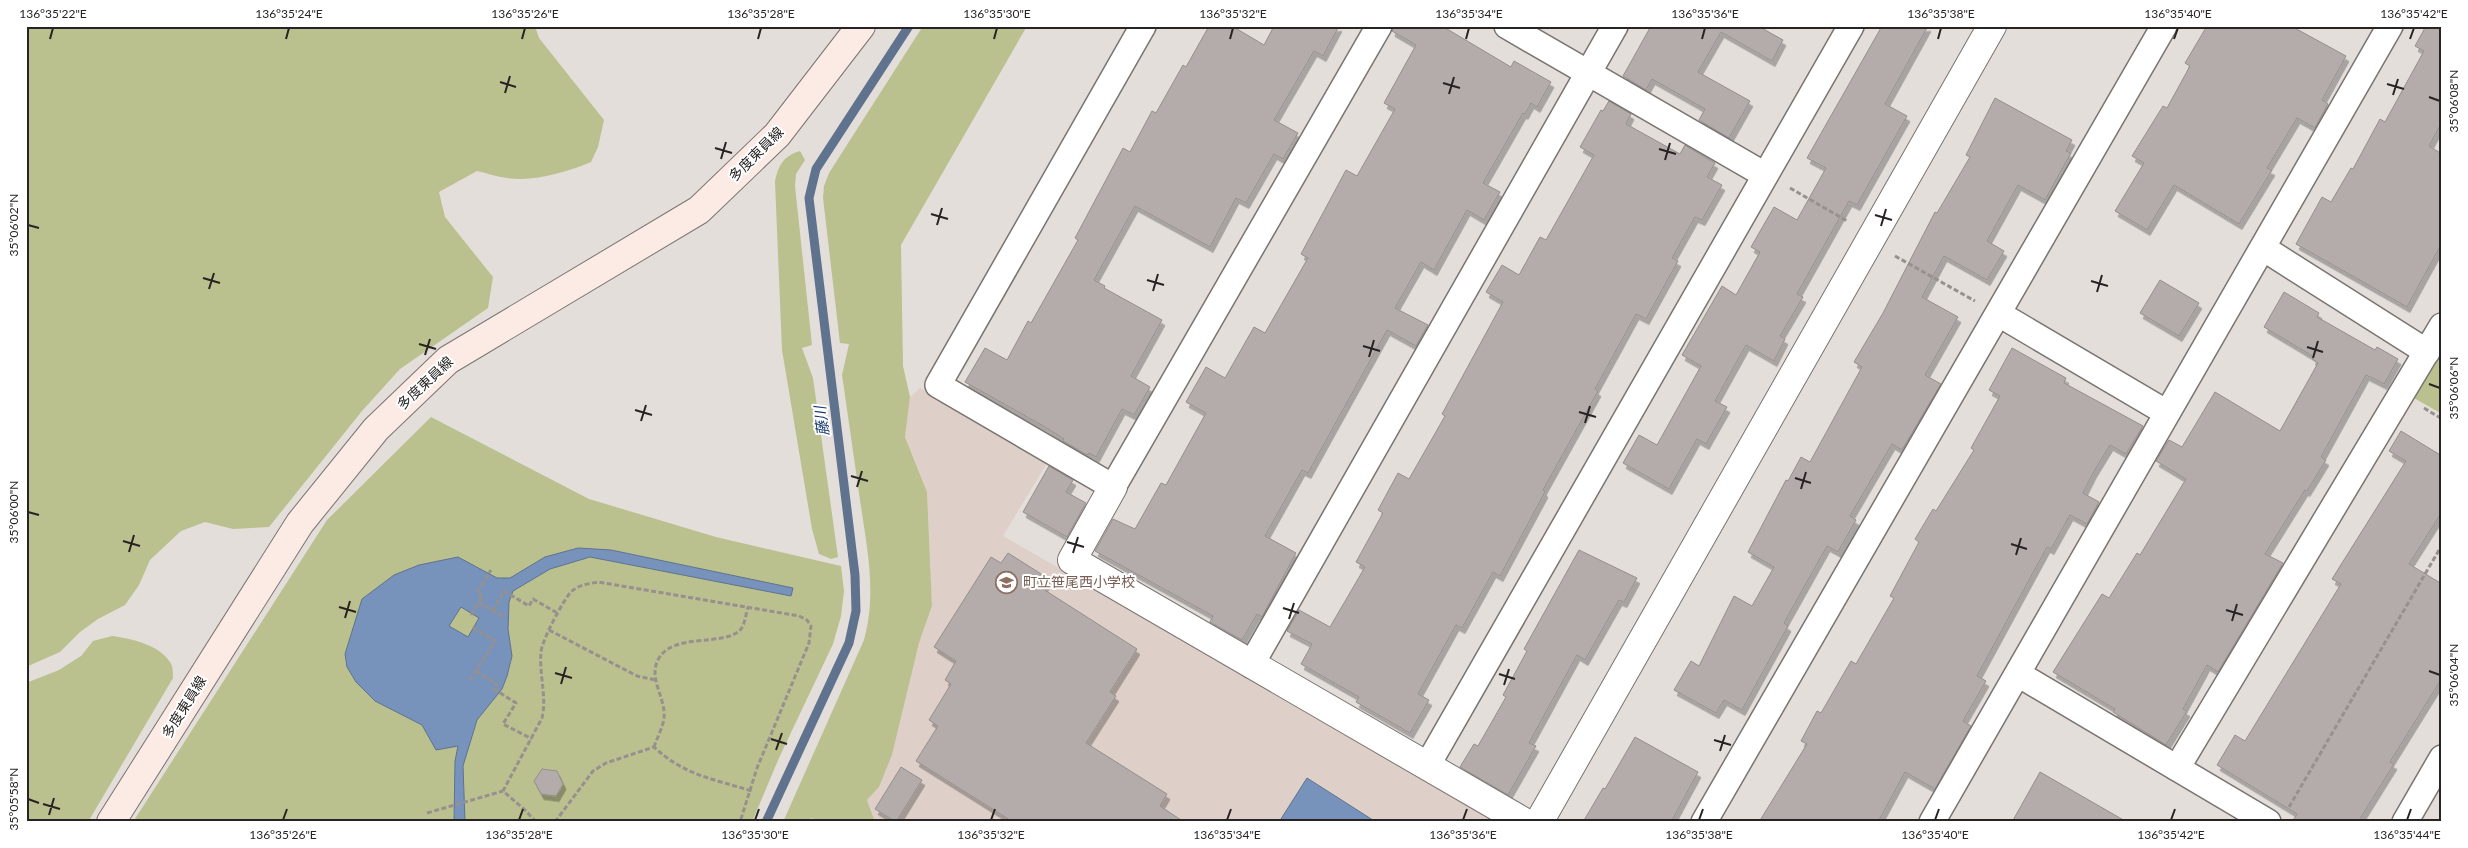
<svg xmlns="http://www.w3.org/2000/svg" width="2468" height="848" font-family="Lato,'Noto Sans JP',sans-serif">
  <defs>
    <filter id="shadow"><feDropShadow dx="3" dy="5.5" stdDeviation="0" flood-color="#0004"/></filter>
  </defs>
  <rect width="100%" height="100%" fill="#e4deda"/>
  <polygon fill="#ded0c9" points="920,388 1047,463 1003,536 1492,816 1492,822 875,822 867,800 879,787 892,755 919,643 932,606 927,492 905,437 910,397"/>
  <g fill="#bac08e">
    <path d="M 26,26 L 535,26 L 539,38 L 604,120 L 598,147 L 591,162 C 567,172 534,182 507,178 C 497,177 487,173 477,171 L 439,192 L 445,217 L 493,277 L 488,308 L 400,369 L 362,411 L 269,527 L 233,529 L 205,522 L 181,531 L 150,560 L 139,585 L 125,605 L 98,619 L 80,632 L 60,652 L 26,667 Z"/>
    <path d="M 923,26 L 1027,26 L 901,245 L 903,366 L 910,397 L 905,437 L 927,492 L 932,606 L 919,643 L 892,755 L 879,787 L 867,800 L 875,822 L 819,822 L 811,818 L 809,822 L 783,822 L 864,640 C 877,593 867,548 860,500 C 854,458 848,416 842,375 L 849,344 L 840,343 L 823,198 L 824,186 L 829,173 Z"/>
    <path d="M 800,151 L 805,160 L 796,174 L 795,186 L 812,345 L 802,348 L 813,378 L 838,557 L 831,559 L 819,554 L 812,529 L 782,350 L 775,182 C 778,166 783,156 800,151 Z"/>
    <polygon points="2442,352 2442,414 2414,398"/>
    <polygon points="431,417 589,499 716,537 841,566 844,591 841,616 833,644 779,758 752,822 133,822 327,520"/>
    <path d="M 112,636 C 132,639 158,644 170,662 C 173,666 173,673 173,678 L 88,822 L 26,822 L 26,683 L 59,670 L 81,656 L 93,641 Z"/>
  </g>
  <g fill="#7793bc" stroke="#5f728e" fill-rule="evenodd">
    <path d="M 578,548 L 611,550 L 793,588 L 791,596 L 590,557 L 550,569 L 513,591 L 509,602 L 508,629 L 512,656 L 507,676 L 502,689 L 477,720 L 463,766 L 465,822 L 454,822 L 455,761 L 458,746 L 436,750 L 422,725 L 375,701 L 356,682 L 347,667 L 345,654 L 362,599 L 394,575 L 419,565 L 458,557 L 497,578 L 510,578 L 545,557 ZM 461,607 L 479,618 L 468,637 L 449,626 Z"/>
    <polygon points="1307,778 1376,822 1279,822"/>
  </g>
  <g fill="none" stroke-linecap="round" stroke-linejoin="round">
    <polyline stroke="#5f728e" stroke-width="9" points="766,822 849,643 856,611 855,575 809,198 816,169 909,26"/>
  </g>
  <g fill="#b3acaa" stroke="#958e8c" filter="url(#shadow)">
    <polygon points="1209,26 1232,26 1264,45 1273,28 1269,26 1339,26 1323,56 1314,51 1274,120 1298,133 1283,159 1274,154 1246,203 1236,198 1210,247 1135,206 1094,280 1105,286 1104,288 1162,320 1131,376 1150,387 1134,415 1122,409 1096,457 1089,453 1087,455 1063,441 1064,439 1045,427 965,382 985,348 1007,360 1028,321 1031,323 1078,240 1075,238 1123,148 1130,152 1152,111 1156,113 1183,65 1186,67"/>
    <polygon points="1393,26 1442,26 1511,67 1514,61 1551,82 1537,107 1531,103 1525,114 1523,113 1483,183 1500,192 1484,220 1467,210 1434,270 1421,262 1395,308 1428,325 1416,346 1387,330 1308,473 1302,470 1265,536 1296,553 1262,617 1257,614 1242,640 1210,622 1213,616 1095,551 1113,519 1135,529 1161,483 1166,485 1206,413 1186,402 1206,367 1225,378 1254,327 1265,333 1308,258 1301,254 1346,170 1357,176 1395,109 1384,103 1416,45 1392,31"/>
    <polygon points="1651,26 1758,26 1783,40 1772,61 1721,32 1698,72 1750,101 1729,138 1699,120 1705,109 1652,79 1646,90 1623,76"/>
    <polygon points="1882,26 1928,26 1885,104 1907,116 1857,205 1849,201 1797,294 1803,297 1780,336 1785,339 1774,361 1746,345 1715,401 1727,407 1706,444 1697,439 1669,489 1623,463 1639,435 1657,445 1701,366 1682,355 1722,286 1736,295 1760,252 1751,247 1774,207 1797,220 1826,168 1807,158"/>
    <polygon points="2207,26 2291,26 2346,56 2322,100 2328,104 2315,128 2297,118 2267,168 2272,170 2239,224 2174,185 2147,230 2115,211 2144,163 2132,156 2163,106 2167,108 2190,66 2185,63"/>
    <polygon points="2426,26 2442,26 2442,122 2429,146 2442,154 2442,243 2407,307 2296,244 2322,197 2331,202 2351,168 2353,169 2380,119 2385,122 2424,51 2415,46"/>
    <polygon points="1995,98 2072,140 2066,151 2071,153 2045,200 2018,185 1987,241 2004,251 1987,280 1944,256 1922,297 1958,317 1925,375 1941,384 1902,450 1892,444 1850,516 1856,520 1838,552 1827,546 1784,623 1788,626 1742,710 1724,700 1716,713 1674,690 1691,661 1699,666 1734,596 1752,606 1774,567 1748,552 1786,480 1788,481 1801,457 1810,462 1862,367 1854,362 1883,313 1935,212 1937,213 1970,157 1966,155"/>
    <polygon points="1609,101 1631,114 1626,124 1680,154 1685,145 1715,163 1707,177 1722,185 1702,220 1695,217 1672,258 1678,261 1646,319 1636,314 1595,389 1598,391 1543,490 1545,492 1500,576 1493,572 1462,628 1456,625 1418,694 1429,700 1410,733 1356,702 1359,697 1301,664 1312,644 1287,631 1299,610 1330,627 1365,567 1356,562 1383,513 1378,510 1398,473 1409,479 1445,416 1442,414 1503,302 1486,292 1502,265 1519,275 1540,237 1546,240 1594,155 1580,147 1601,110 1603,111"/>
    <polygon points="2160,280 2199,303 2179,336 2140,313"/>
    <polygon points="2284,292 2319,313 2317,317 2375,350 2377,347 2398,359 2384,384 2366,375 2321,457 2326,460 2307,491 2305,490 2265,554 2283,563 2218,672 2207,665 2183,709 2187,711 2166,745 2113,712 2115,709 2053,672 2102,594 2109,598 2137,553 2140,555 2186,479 2156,461 2169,440 2182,447 2215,392 2280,431 2318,363 2312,359 2314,357 2264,327"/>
    <polygon points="2012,348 2066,378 2064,383 2143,426 2126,454 2110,445 2093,473 2083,493 2099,502 2087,524 2070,515 2051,549 2047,547 1977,676 1986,681 1963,721 1971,726 1935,789 1905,772 1878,822 1759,822 1807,744 1801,741 1817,711 1821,713 1851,661 1856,664 1894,598 1890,596 1919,542 1915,539 1933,509 1936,511 1974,450 1971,448 2000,396 1989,390"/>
    <polygon points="2401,431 2442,456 2442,512 2409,564 2442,584 2442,678 2390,762 2394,764 2358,822 2292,822 2297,814 2217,765 2235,735 2245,741 2341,584 2332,579 2406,461 2389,451"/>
    <polygon points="1049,466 1073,480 1066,492 1086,503 1067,537 1023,512"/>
    <polygon points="1579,550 1637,578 1624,602 1619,600 1585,660 1577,655 1529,743 1536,746 1508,795 1460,767 1474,744 1478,746 1506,697 1503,695 1527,651 1524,649"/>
    <polygon points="1008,553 1049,579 1043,589 1137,649 1110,692 1116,696 1086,743 1167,794 1160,806 1184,822 1013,822 916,761 938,726 929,720 951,684 945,680 956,661 934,647 991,557 1001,563"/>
    <polygon points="1635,737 1698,772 1671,822 1583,822 1603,788 1605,789"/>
    <polygon points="901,767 922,780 896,822 875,809"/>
    <polygon points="542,769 557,771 563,784 556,796 541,794 534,781"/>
    <polygon points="2040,772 2127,822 2012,822"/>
  </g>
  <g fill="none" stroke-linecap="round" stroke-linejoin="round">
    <defs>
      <g id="minor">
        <polyline points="1143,26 938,385 1113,487 1379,26"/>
        <polyline points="1507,26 1765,175"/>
        <polyline points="2263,248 2427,352"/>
        <polyline points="1999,314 2167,413"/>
        <polyline points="1251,665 1615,26"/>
        <polyline points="2018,674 2268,822"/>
        <polyline points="1427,766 1851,26"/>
        <polyline points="2177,768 2442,326"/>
        <polyline points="1704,822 2164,26"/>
        <polyline points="1932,822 2390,26"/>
        <polyline points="2405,822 2442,758"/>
      </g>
      <g id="tertiary">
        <polyline points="1113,487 1072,560 1524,822"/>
        <polyline points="1539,822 1992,26"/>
      </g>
      <polyline id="secondary" points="111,822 300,523 376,429 448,360 699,210 777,135 861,26"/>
    </defs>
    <use href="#minor" stroke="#7a7471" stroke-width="28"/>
    <use href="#tertiary" stroke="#7a7471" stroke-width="30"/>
    <use href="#secondary" stroke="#7a7471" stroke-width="30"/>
    <g stroke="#96918e" stroke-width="3" stroke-dasharray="5 2.5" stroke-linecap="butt">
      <polyline points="1790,188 1847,221"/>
      <polyline points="1895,256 1975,301"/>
      <polyline points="2424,408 2442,419"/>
      <polyline points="479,603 504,617"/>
      <polyline points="493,611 504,591 529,606 533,599 559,614"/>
      <polyline points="471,615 483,596 477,593 491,570"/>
      <polyline points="549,630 637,676 656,680"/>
      <polyline points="476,671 497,684 494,689 516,703 503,724 532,739"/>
      <polyline points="470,680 495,641 472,627"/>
      <path d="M 654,747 C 657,738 663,727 664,718 C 666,697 647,678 659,658 C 675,632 726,647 741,629 C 745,624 746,613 748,607"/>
      <polyline points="2289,807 2442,545"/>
      <polyline points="427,813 503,791"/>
      <path d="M 536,822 L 525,810 L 503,791 L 542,718 C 547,696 539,675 541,652 C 542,640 562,603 570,593 C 577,585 588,584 598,582 L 799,616 L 807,620 L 811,626 L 809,643 L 757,768 L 740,822"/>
      <path d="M 555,822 L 593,771 L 606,763 L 654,747 C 684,775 713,779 752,791"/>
    </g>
    <use href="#minor" stroke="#fff" stroke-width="25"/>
    <use href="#tertiary" stroke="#fff" stroke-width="28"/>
    <use href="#secondary" stroke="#fbebe4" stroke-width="28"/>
  </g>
  <path fill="none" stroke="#272423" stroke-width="2" d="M 50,39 L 53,28M 286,39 L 289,28M 522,39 L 525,28M 758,39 L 761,28M 994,39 L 997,28M 1230,39 L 1233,28M 1466,39 L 1469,28M 1702,39 L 1705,28M 1938,39 L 1941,28M 2174,39 L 2178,28M 2410,39 L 2414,28M 500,82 L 516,87M 1443,83 L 1460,88M 2387,84 L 2404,89M 505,93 L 510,76M 1449,94 L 1454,77M 2393,95 L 2398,79M 2429,97 L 2440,101M 715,148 L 732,153M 1659,149 L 1676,154M 721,159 L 726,142M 1665,160 L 1670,143M 931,214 L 948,219M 1875,215 L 1892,220M 28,225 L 39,228M 937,225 L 942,208M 1881,226 L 1886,209M 203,278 L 220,283M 1147,280 L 1164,285M 2091,281 L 2108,286M 209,289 L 214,273M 1153,291 L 1158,274M 2097,292 L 2102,275M 419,344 L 436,349M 1363,346 L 1380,351M 2307,347 L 2323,352M 425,355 L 430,339M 1369,357 L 1374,340M 2313,358 L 2318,341M 2429,384 L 2440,388M 635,410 L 652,415M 1579,412 L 1596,417M 641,421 L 646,405M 1585,423 L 1590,406M 851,476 L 868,481M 1795,478 L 1811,483M 857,487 L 862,471M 1801,489 L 1806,472M 28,512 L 39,515M 123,541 L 140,546M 1067,542 L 1084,547M 2011,544 L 2027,549M 129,552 L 134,535M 1073,553 L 1078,537M 2016,555 L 2021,538M 339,607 L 356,612M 1283,608 L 1299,613M 2226,610 L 2243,615M 345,618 L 350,601M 1289,619 L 1294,603M 2232,621 L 2237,604M 2429,671 L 2440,675M 555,673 L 572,678M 1499,674 L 1515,679M 561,684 L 566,667M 1504,685 L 1509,669M 771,739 L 787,744M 1714,740 L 1731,745M 776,750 L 782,733M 1720,751 L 1725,735M 28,799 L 39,803M 43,804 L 60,809M 49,815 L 54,798M 283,820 L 287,809M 519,820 L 523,809M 755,820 L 759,809M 991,820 L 995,809M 1227,820 L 1231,809M 1463,820 L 1467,809M 1699,820 L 1703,809M 1935,820 L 1939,809M 2171,820 L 2175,809M 2407,820 L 2411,809"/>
  <defs>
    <symbol id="school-ring" viewBox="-11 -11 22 22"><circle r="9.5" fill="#fff" stroke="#8d6e63" stroke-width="1.5"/><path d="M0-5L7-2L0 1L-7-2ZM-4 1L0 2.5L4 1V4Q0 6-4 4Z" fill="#8d6e63"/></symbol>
  </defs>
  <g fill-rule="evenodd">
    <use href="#school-ring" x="994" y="570" width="25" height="25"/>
  </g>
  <g text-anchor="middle" stroke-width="4" stroke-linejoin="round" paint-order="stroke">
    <g font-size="14" fill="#272423" stroke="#fff">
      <text transform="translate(756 154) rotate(-45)" y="5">多度東員線</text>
      <text transform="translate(425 383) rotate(-43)" y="5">多度東員線</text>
      <text transform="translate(184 707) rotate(-58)" y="5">多度東員線</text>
    </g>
    <g font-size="14" fill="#785e54" stroke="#fff" text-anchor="start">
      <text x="1023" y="587">町立笹尾西小学校</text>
    </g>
    <g font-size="15" font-style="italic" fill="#153b6f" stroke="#fff">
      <text transform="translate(822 421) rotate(-97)" y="5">藤川</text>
    </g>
  </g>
  <rect width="2468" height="848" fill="none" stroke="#ffffff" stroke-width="55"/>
  <rect x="28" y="28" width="2412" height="792" fill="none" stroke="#272423" stroke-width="2"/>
  <g font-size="12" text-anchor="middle" fill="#272423">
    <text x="53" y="18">136°35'22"E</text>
    <text x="289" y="18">136°35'24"E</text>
    <text x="525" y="18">136°35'26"E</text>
    <text x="761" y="18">136°35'28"E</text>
    <text x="997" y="18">136°35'30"E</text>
    <text x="1233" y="18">136°35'32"E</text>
    <text x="1469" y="18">136°35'34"E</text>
    <text x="1705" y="18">136°35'36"E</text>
    <text x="1941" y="18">136°35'38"E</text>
    <text x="2178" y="18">136°35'40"E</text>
    <text x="2414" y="18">136°35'42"E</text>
    <text transform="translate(2454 101) rotate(-90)" y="4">35°06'08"N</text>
    <text transform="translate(14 225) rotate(-90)" y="4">35°06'02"N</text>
    <text transform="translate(2454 388) rotate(-90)" y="4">35°06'06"N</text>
    <text transform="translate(14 512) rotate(-90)" y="4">35°06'00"N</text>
    <text transform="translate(2454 675) rotate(-90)" y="4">35°06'04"N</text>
    <text transform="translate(14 799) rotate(-90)" y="4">35°05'58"N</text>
    <text x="283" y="839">136°35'26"E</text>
    <text x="519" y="839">136°35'28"E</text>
    <text x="755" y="839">136°35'30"E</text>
    <text x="991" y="839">136°35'32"E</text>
    <text x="1227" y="839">136°35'34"E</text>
    <text x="1463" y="839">136°35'36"E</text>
    <text x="1699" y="839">136°35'38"E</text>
    <text x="1935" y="839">136°35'40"E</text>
    <text x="2171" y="839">136°35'42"E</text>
    <text x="2407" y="839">136°35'44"E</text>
  </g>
</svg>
